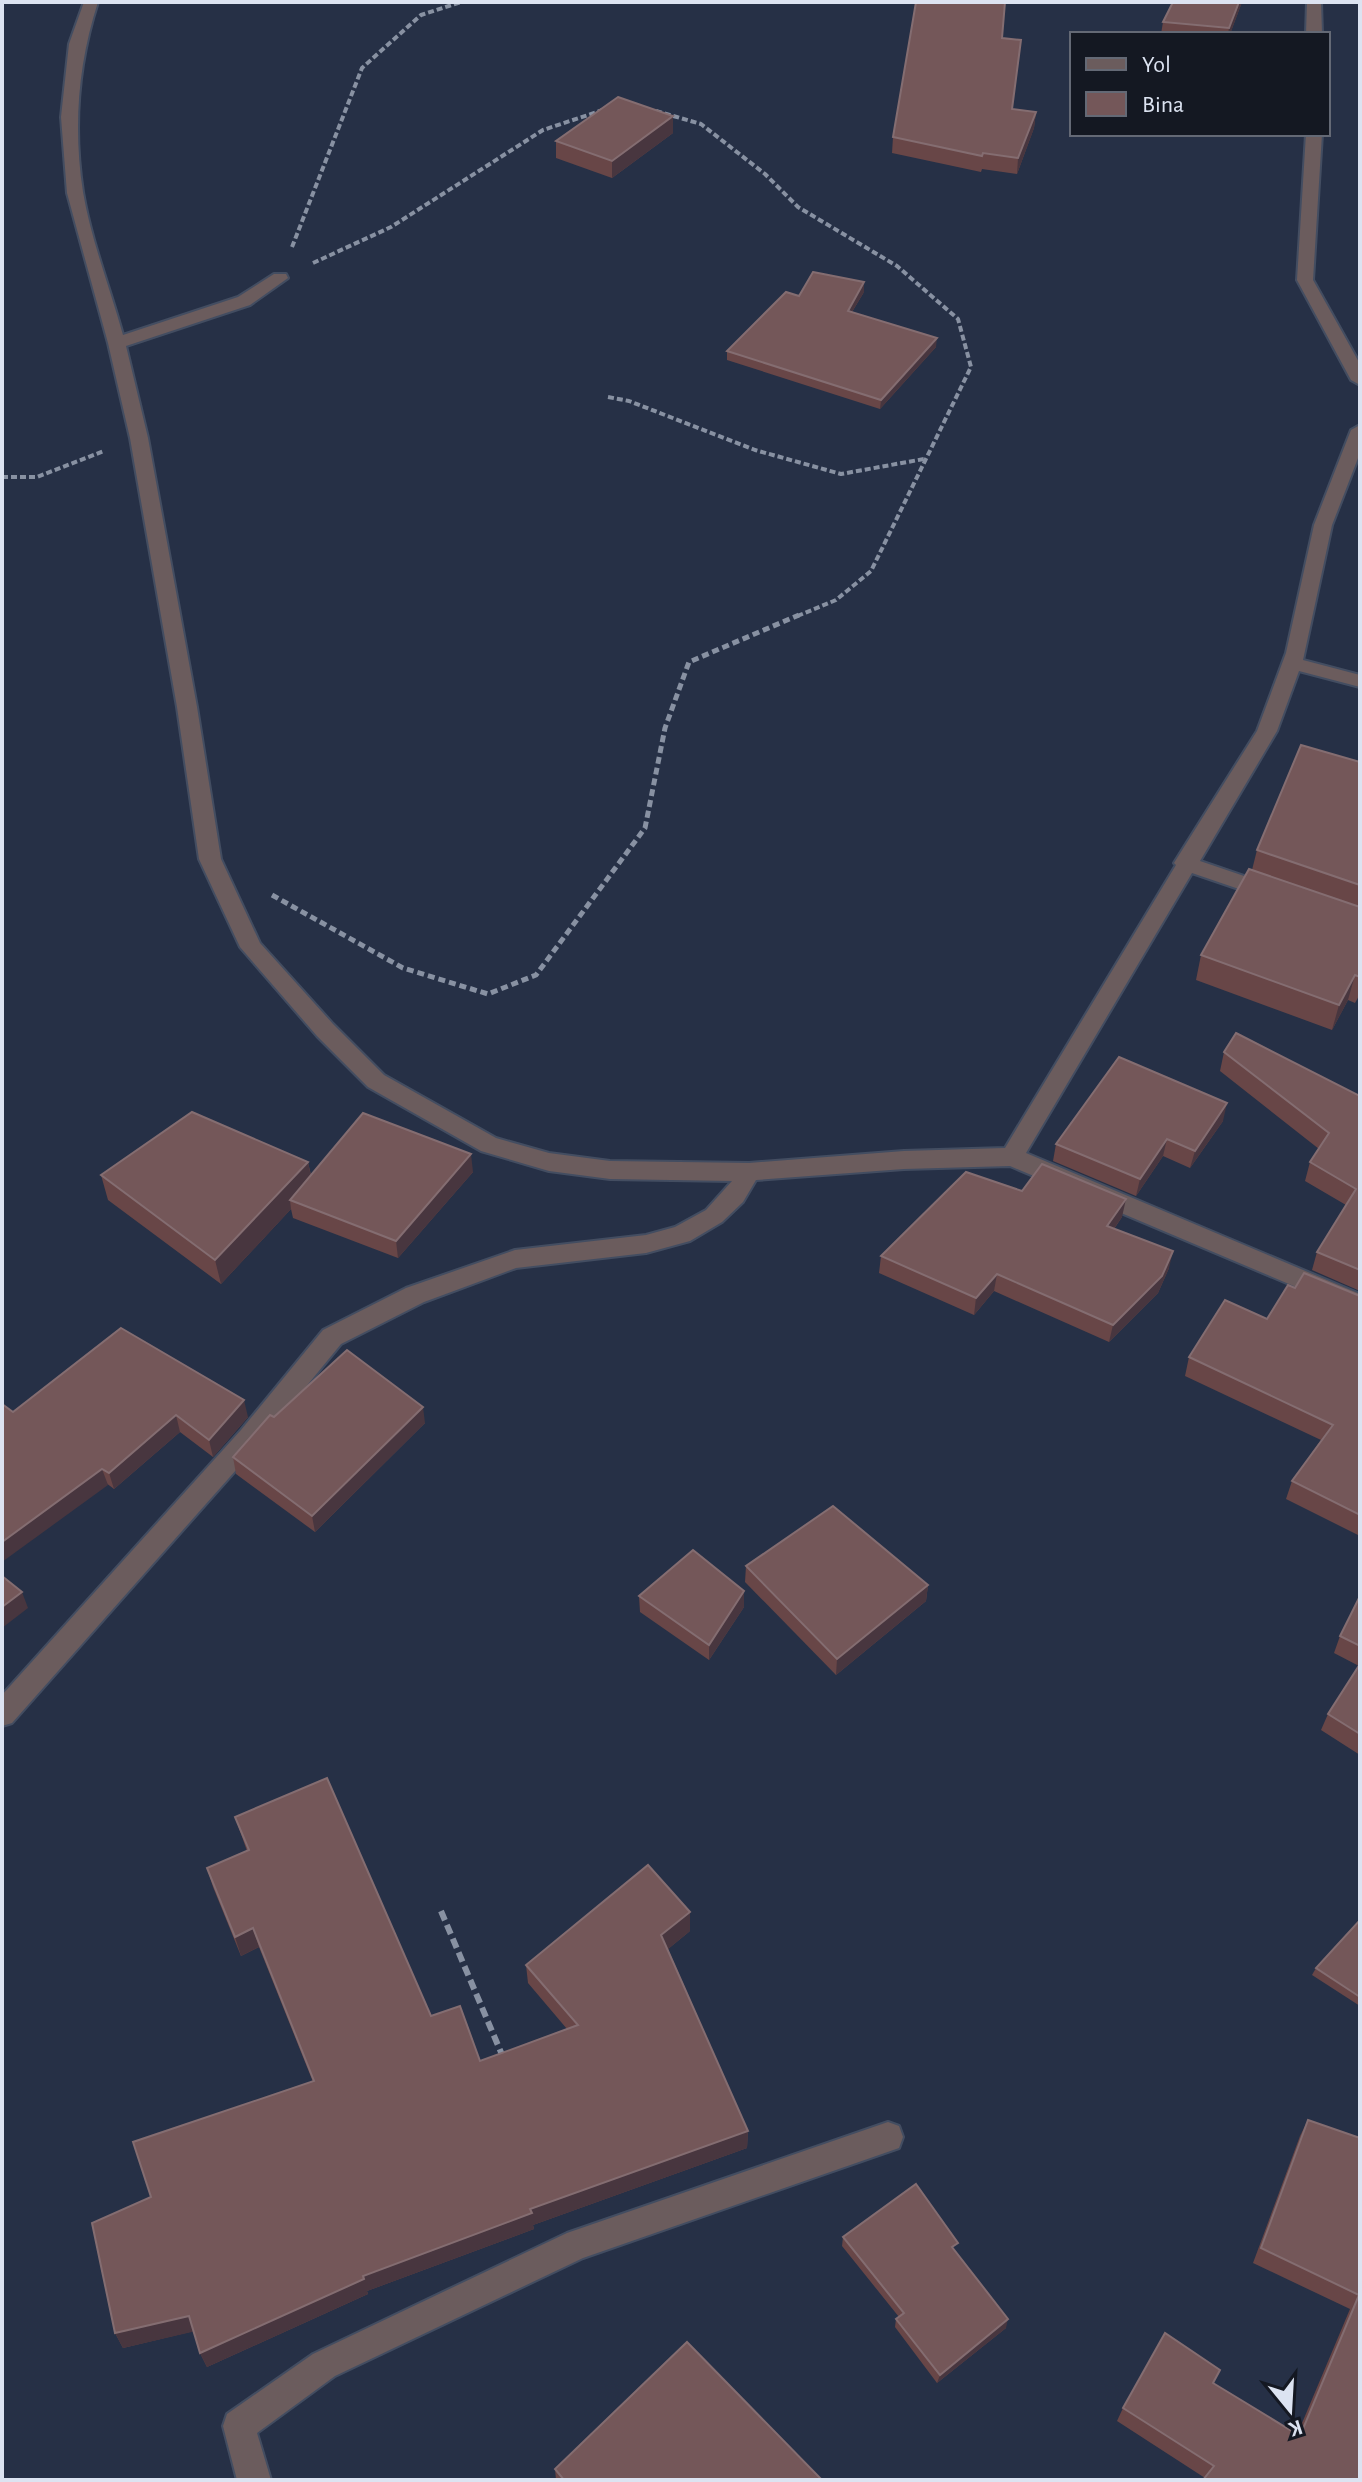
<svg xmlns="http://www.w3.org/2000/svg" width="1362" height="2482" font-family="'Alegreya Sans',sans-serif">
  <rect width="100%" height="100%" fill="#263046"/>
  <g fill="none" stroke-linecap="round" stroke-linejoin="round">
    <defs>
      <g id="street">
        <path d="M 84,2 L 98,2 C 78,64 73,127 83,192 C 91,240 110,288 123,335 L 238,297 L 274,274 L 286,274 L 288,278 L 250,305 L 126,346 L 148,438 L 197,707 L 221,859 L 260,943 L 333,1024 L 384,1075 L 496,1138 L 549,1153 L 610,1161 L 749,1163 L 904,1151 L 1005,1148 L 1176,865 L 1174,863 L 1257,731 L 1286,653 L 1314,525 L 1351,430 L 1360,425 L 1360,453 L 1332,525 L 1303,660 L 1360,675 L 1360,687 L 1299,671 L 1277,731 L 1200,861 L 1279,888 L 1282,893 L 1279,898 L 1271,900 L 1192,873 L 1026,1153 L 1360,1294 L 1360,1314 L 1010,1166 L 904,1169 L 756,1180 L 743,1202 L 722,1222 L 690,1241 L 646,1253 L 516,1268 L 424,1302 L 341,1344 L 259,1444 L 12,1723 L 2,1726 L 2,1695 L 241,1430 L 323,1330 L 406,1288 L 515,1250 L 646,1235 L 675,1227 L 706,1210 L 732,1181 L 610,1179 L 549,1171 L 481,1151 L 368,1087 L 317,1036 L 240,947 L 199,859 L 177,707 L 130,438 L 108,343 L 67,193 L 61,117 L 69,44 Z"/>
        <polygon points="1307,2 1321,2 1322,34 1306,34"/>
        <polygon points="1306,134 1322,134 1313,280 1360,364 1360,385 1351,380 1297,280"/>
        <polygon points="888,2122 899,2126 903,2137 899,2148 583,2258 335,2376 257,2433 271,2480 237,2480 223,2426 227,2414 313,2354 567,2233"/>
      </g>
    </defs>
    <use href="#street" stroke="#434d61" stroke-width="4"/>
    <g stroke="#8891a2" stroke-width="4" stroke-dasharray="6 3" stroke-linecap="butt">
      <polyline points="656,111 701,124 765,174 798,207 897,266 958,319 971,367 871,571 836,600 795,617"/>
      <polyline points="292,247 362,68 421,15 461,2"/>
      <polyline points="313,263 391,227 543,130 603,110"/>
      <polyline points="608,397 629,401 755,450 841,474 924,459"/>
      <polyline points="2,477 37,477 104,451"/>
    </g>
    <polyline stroke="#8891a2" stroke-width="5" stroke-dasharray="7 4" stroke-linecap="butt" points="272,895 403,968 488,994 536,975 645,828 665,728 689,662 799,615"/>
    <polyline stroke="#8891a2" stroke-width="6" stroke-dasharray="10 5" stroke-linecap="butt" points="441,1911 503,2057"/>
    <use href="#street" fill="#6b5c5d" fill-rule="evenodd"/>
  </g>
  <g fill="#684647">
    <polygon points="1173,2 1242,2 1230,34 1161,34 1163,22"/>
    <polygon points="1002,38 1012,109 1036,112 1034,128 1017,174 982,169 981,172 892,153 893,137"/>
    <polygon points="673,133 612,178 556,158 556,141"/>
    <polygon points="864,292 852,312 936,347 880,409 727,360 727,351"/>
    <polygon points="1360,762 1360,994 1355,1003 1348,1000 1332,1030 1196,980 1201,955 1252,870 1257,850"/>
    <polygon points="1224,1052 1360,1096 1360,1291 1312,1270 1317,1252 1346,1205 1305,1181 1310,1162 1319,1149 1220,1071"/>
    <polygon points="1223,1121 1190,1168 1163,1156 1136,1196 1053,1161 1056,1144"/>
    <polygon points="308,1162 311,1175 473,1172 398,1258 293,1218 291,1209 221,1284 108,1200 101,1175"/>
    <polygon points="1022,1191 1122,1217 1114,1229 1169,1268 1158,1293 1109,1342 994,1291 974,1315 879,1273 881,1256"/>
    <polygon points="1295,1288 1360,1296 1360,1536 1286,1499 1292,1481 1321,1440 1185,1376 1189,1357 1267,1319"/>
    <polygon points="13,1412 248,1417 213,1457 180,1432 114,1489"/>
    <polygon points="274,1417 425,1423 315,1532 236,1474 233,1457"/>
    <polygon points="746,1566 928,1585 926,1601 836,1675 745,1582"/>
    <polygon points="639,1596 744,1607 709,1660 640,1612"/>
    <polygon points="1360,1596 1360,1755 1321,1730 1328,1714 1359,1666 1334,1653 1340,1636"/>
    <polygon points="235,1817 431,2016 480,2061 567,2029 528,1983 526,1965 690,1931 668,1949 748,2131 747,2148 533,2225 534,2229 367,2291 368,2294 207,2367 200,2353 194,2331 123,2348 115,2333 151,2197 313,2082 259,1947 241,1956 213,1887 207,1868 247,1851"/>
    <polygon points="1360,1920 1360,2006 1312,1975 1316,1968"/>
    <polygon points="1308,2120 1360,2138 1360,2480 1205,2478 1117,2421 1123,2408 1213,2384 1297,2435 1350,2309 1253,2263 1300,2136"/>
    <polygon points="843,2237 956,2252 1006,2328 937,2383 895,2327 896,2319 899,2317 842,2246"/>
    <polygon points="555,2469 822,2480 556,2480"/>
  </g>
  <g fill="#48363f">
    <polygon points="1239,2 1242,2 1230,34 1228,34 1229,28"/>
    <polygon points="1036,112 1034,128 1017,174 1018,158"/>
    <polygon points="673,116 673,133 612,178 612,161"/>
    <polygon points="864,282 864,292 847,320 848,311"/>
    <polygon points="937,338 936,347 880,409 881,400"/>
    <polygon points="1355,975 1348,1000 1332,1030 1339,1005"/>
    <polygon points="1227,1103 1223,1121 1190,1168 1195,1151"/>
    <polygon points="1167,1139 1163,1156 1136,1196 1140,1179"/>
    <polygon points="471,1154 473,1172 398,1258 396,1241"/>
    <polygon points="308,1162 313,1187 290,1200 291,1209 221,1284 215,1260"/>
    <polygon points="1126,1199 1122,1217 1104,1243 1107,1226"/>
    <polygon points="1173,1251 1169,1268 1158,1293 1109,1342 1113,1325"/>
    <polygon points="997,1274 994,1291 974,1315 976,1298"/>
    <polygon points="244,1400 248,1417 213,1457 209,1440"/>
    <polygon points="423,1407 425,1423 315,1532 312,1516"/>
    <polygon points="176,1415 180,1432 114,1489 109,1473"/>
    <polygon points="102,1469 108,1485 2,1562 2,1542"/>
    <polygon points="928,1585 926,1601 836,1675 837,1659"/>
    <polygon points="744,1591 744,1607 709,1660 709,1645"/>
    <polygon points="22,1592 28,1608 2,1628 2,1607"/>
    <polygon points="690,1912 690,1931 662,1954 661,1935"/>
    <polygon points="253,1928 259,1947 241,1956 235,1937"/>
    <polygon points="748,2131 747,2148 533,2225 534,2229 367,2291 368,2294 207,2367 200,2353 363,2276 530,2209"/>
    <polygon points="189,2316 196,2331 123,2348 115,2333"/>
    <polygon points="1008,2319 1006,2328 937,2383 940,2375"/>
  </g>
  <g fill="#745759" stroke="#846d71" stroke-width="2">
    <polygon points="916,2 1005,2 1002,38 1021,40 1012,109 1036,112 1018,158 983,153 982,156 893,137"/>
    <polygon points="1173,2 1239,2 1229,28 1163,22"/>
    <polygon points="618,97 673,116 612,161 556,141"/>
    <polygon points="813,272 864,282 848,311 937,338 881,400 727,351 786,292 799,296"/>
    <polygon points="1301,745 1360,762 1360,885 1257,850"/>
    <polygon points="1249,869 1360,907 1360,977 1355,975 1339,1005 1201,955"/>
    <polygon points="1236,1033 1360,1096 1360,1270 1317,1252 1356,1189 1310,1162 1329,1133 1224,1052"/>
    <polygon points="1119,1057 1227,1103 1195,1151 1167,1139 1140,1179 1056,1144"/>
    <polygon points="192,1112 308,1162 215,1260 101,1175"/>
    <polygon points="363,1113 471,1154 396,1241 290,1200"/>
    <polygon points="1042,1164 1126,1199 1107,1226 1173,1251 1162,1276 1113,1325 997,1274 976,1298 881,1256 966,1172 1022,1191"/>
    <polygon points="1304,1273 1360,1296 1360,1515 1292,1481 1333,1425 1189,1357 1225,1300 1267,1319 1288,1285 1295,1288"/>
    <polygon points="121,1328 244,1400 209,1440 176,1415 109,1473 102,1469 2,1542 2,1404 13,1412"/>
    <polygon points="347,1350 423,1407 312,1516 233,1457 270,1415 274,1417"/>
    <polygon points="833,1506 928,1585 837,1659 746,1566"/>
    <polygon points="693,1550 744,1591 709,1645 639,1596"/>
    <polygon points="2,1576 22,1592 2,1607"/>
    <polygon points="1360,1596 1360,1646 1340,1636"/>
    <polygon points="1360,1664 1360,1734 1328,1714"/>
    <polygon points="327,1778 431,2016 460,2006 480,2061 578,2025 526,1965 648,1865 690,1912 661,1935 748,2131 530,2209 532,2213 363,2276 364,2279 200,2353 189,2316 115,2333 92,2223 151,2197 133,2142 314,2081 253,1928 235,1937 207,1868 249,1850 235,1817"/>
    <polygon points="1360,1920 1360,1997 1316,1968"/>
    <polygon points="1308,2120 1360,2138 1360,2480 1203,2480 1214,2466 1123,2408 1165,2333 1220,2370 1213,2383 1300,2436 1359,2295 1261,2248"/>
    <polygon points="916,2184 958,2243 952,2247 1008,2319 940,2375 896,2319 904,2313 843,2237"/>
    <polygon points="687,2342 822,2480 564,2480 555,2469"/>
  </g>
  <rect width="1362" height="2482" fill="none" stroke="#dce3f1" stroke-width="8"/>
  <rect x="1070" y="32" width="260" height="104" fill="#141822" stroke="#646975" stroke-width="2"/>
  <rect x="1086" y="58" width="40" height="12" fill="#6b5c5d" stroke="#646975" stroke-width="2"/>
  <text x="1142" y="72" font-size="24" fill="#dce3f1">Yol</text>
  <rect x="1086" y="92" width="40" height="24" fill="#745759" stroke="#646975" stroke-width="2"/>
  <text x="1142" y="112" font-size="24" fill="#dce3f1">Bina</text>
  <g transform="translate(1290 2410) rotate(162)" stroke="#141822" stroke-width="6" paint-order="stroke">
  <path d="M0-6L14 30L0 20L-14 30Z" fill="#dce3f1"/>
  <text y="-12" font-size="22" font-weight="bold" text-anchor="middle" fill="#dce3f1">K</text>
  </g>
</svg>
